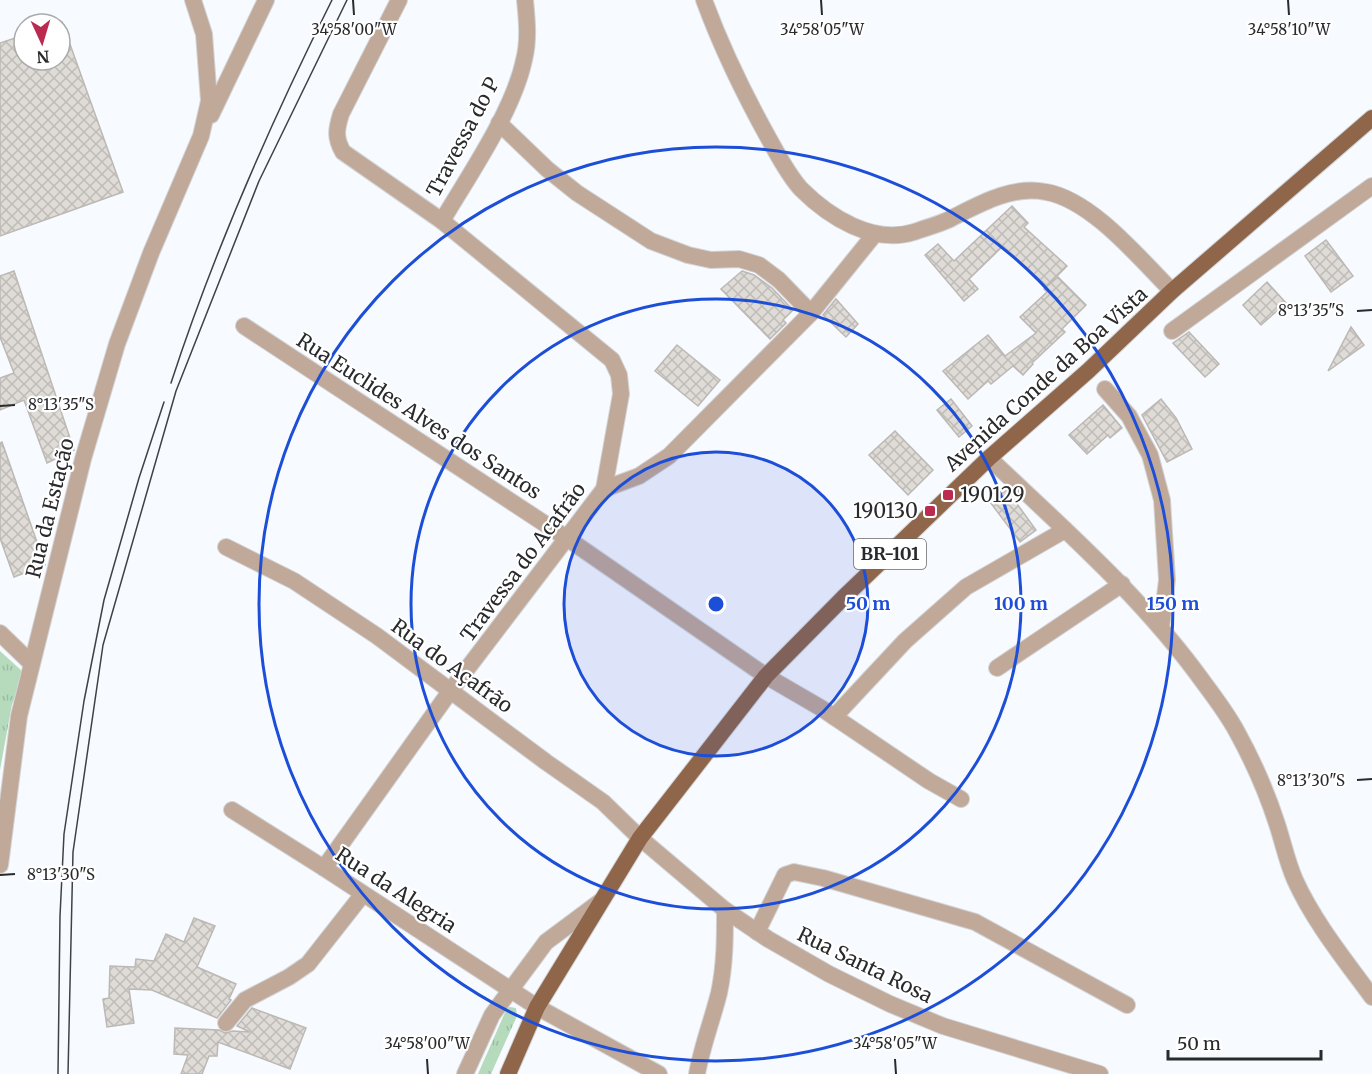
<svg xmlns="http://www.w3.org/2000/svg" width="1372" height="1074" font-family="Merriweather,serif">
  <defs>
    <pattern id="grass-tufts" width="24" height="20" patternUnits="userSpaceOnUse" patternTransform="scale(1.5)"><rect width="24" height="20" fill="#b5dbbc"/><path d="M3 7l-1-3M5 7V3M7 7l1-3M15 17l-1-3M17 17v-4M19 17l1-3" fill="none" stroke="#9cbca2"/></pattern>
    <pattern id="building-cross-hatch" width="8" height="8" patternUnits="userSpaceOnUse" patternTransform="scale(1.5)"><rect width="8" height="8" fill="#dfdbd6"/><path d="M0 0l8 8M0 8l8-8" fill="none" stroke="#bfbcb8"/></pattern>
  </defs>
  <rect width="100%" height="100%" fill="#f7fafe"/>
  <g fill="url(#grass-tufts)">
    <polygon points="0,651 22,671 22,684 12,704 0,770"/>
    <polygon points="510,1007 516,1008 517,1016 491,1074 478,1074 507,1008"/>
  </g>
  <g fill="url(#building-cross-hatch)" stroke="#bcb8b4" stroke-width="1.5">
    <polygon points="60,22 62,22 123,192 0,236 0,43 24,35 24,60 60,60"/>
    <polygon points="1012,206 1028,223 1024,227 1067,266 1047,286 1003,246 969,279 978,289 964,301 925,255 938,244 954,261"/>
    <polygon points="1326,240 1353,276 1331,292 1305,256"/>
    <polygon points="14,271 74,450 47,463 24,400 0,410 0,378 14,373 0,337 0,276"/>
    <polygon points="742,271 754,275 772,288 793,310 783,320 786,323 770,339 721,289"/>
    <polygon points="1058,277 1086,305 1062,329 1065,332 1032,363 1033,364 1023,375 1013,366 991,384 988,381 968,399 943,371 988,335 1005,356 1036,333 1020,317 1047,292 1044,289"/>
    <polygon points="1267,282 1286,303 1261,325 1243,305"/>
    <polygon points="836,299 858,324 846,337 823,315"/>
    <polygon points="1351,327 1364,345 1328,371"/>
    <polygon points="1189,332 1219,364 1205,377 1173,343"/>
    <polygon points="677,345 720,380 698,406 655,371"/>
    <polygon points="951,399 972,426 959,437 937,410"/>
    <polygon points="1161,399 1176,418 1192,449 1167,462 1142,415"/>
    <polygon points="1103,405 1122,428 1110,438 1108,435 1087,454 1069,435"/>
    <polygon points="895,431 933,470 908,495 869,455"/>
    <polygon points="2,442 45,565 14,577 0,538 0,443"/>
    <polygon points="1007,490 1036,530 1020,542 990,502"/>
    <polygon points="194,918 215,926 197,967 236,984 229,999 231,1000 217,1018 152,990 129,989 134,1023 107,1027 103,999 109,998 110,966 135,967 136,959 154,961 166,934 184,942"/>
    <polygon points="252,1008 306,1028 290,1069 218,1042 217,1056 209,1056 202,1074 181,1074 188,1055 174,1054 175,1028 219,1030 225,1033 233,1031 250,1032 237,1026"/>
  </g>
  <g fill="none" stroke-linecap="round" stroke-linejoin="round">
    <defs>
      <g id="minor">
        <path d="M 704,0 C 722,49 744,94 769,139 C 778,155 788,175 801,189 C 829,217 873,245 914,232 C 925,228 937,225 948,220 C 978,205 1011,185 1046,192 C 1092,200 1140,259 1172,291"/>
        <polyline points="211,115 266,0"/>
        <polyline points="499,123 547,169 577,193 651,241 688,255 711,260 739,259 759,265 779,280 811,313"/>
        <path d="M 442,221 C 469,175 513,112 524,60 C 529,41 527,20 525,0"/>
        <polyline points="244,326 568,539 766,676 821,708 929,781 961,799"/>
        <polyline points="1172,331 1372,186"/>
        <polyline points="1105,389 1129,416 1150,455 1162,500 1167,580 1161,628"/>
        <path d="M 989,458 C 1065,530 1143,598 1204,683 C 1216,699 1228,715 1237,732 C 1253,761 1267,793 1277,824 C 1283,842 1287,862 1295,880 C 1314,922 1345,960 1372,997"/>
        <polyline points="604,489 639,476 669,456 811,313 874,235"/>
        <polyline points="226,547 294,581 377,636 546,762 603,802 640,838 725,910 768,939 829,974 890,1004 943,1026 1100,1074"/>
        <polyline points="0,633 31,663"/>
        <polyline points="997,668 1122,584"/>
        <polyline points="834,717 905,641 966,587 1065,530"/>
        <polyline points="232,810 324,868 537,1007 659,1074"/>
        <polyline points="0,865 19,716 83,459 117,344 151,253 201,136 209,101 204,34 193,0"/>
        <path d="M 324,868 L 451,690 L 604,489 L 621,394 L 619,375 L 612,360 L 442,221 L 343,152 C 335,138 336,130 341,114 L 399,0"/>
        <polyline points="757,932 785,875 794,872 823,878 975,922 1127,1005"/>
        <polyline points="226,1023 245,1000 289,977 308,964 363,894"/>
        <polyline points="465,1074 492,1015 546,942 601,901"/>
        <path d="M 697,1074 C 702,1046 712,1021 719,993 C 725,965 725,938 725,910"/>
      </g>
      <polyline id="primary" points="508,1074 537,1007 640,838 766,676 843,598 989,458 1088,371 1172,291 1372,118"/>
    </defs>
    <use href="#minor" stroke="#d2d5d8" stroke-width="18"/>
    <use href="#primary" stroke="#d2d5d8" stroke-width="18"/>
    <use href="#minor" stroke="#c1a99a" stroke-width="16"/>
    <use href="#primary" stroke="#8f664a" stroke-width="16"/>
    <g stroke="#404143" stroke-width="1.5">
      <path d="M 171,383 C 214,251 270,124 332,0"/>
      <polyline points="58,1074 60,916 64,834 84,701 104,600 139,478 164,402"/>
      <polyline points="68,1074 73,852 103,645 176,391 259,181 347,0"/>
    </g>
  </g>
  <path fill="none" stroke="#292a2c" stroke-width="2" d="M 353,0 L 354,15M 821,0 L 822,15M 1288,0 L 1289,15M 1357,311 L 1372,310M 0,406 L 15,405M 1357,780 L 1372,779M 0,875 L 15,874M 427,1059 L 428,1074M 895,1059 L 896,1074"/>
  <circle cx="716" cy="604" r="152" fill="#1d4ed8" fill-opacity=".12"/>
  <g fill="none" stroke="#1d4ed8" stroke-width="3">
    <circle cx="716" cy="604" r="152"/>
    <circle cx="716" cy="604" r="305"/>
    <circle cx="716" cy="604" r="457"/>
  </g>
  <g fill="#bb2b50" stroke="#fff" stroke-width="2">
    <rect x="942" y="489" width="12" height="12" rx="3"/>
    <rect x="924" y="505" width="12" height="12" rx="3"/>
  </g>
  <g text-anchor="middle" stroke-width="4.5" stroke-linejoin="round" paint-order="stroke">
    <rect fill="#fff" stroke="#696a6b" stroke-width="1.5" x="854" y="539" width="72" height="30" rx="4.5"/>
    <g font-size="18" font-weight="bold" fill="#292a2c">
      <text x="890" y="560">BR-101</text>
    </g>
    <g font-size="20" fill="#292a2c" stroke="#fff">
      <text transform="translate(463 137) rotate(-62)" y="7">Travessa do P</text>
      <text transform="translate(1046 379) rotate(-42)" y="7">Avenida Conde da Boa Vista</text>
      <text transform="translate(419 416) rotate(33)" y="7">Rua Euclides Alves dos Santos</text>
      <text transform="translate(50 508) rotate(-76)" y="7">Rua da Estação</text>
      <text transform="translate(523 562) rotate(-53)" y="7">Travessa do Acafrão</text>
      <text transform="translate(452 666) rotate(36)" y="7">Rua do Açafrão</text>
      <text transform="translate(396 890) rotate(33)" y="7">Rua da Alegria</text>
      <text transform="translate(865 965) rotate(26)" y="7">Rua Santa Rosa</text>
    </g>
    <g font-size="20" fill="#292a2c" stroke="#fff" text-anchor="start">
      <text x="960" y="502">190129</text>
      <text x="918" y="518" text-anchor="end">190130</text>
    </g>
  </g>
  <g font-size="15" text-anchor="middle" fill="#292a2c" stroke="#fff" stroke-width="4.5" stroke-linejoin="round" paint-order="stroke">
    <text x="354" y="35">34°58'00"W</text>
    <text x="822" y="35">34°58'05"W</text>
    <text x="1289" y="35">34°58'10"W</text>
    <text x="1311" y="316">8°13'35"S</text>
    <text x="61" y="410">8°13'35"S</text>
    <text x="1311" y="786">8°13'30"S</text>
    <text x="61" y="880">8°13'30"S</text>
    <text x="427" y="1049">34°58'00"W</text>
    <text x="895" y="1049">34°58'05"W</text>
  </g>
  <circle cx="716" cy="604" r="9" fill="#1d4ed8" stroke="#fff" stroke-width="3"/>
  <g font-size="18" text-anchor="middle" font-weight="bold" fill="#1d4ed8" stroke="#fff" stroke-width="4.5" stroke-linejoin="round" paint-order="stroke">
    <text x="868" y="610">50 m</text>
    <text x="1021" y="610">100 m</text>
    <text x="1173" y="610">150 m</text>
  </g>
  <g transform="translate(42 42) rotate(176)"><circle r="28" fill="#ffffff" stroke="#a9aaab" stroke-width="1.5"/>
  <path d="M0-4.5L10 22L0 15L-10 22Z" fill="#bb2b50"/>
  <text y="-9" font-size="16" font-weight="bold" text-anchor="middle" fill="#292a2c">N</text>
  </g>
  <path d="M1168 1050v9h153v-9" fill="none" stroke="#292a2c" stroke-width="3"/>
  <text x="1177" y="1050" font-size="18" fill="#292a2c" stroke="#ffffff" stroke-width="4.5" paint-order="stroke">50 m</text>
</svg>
